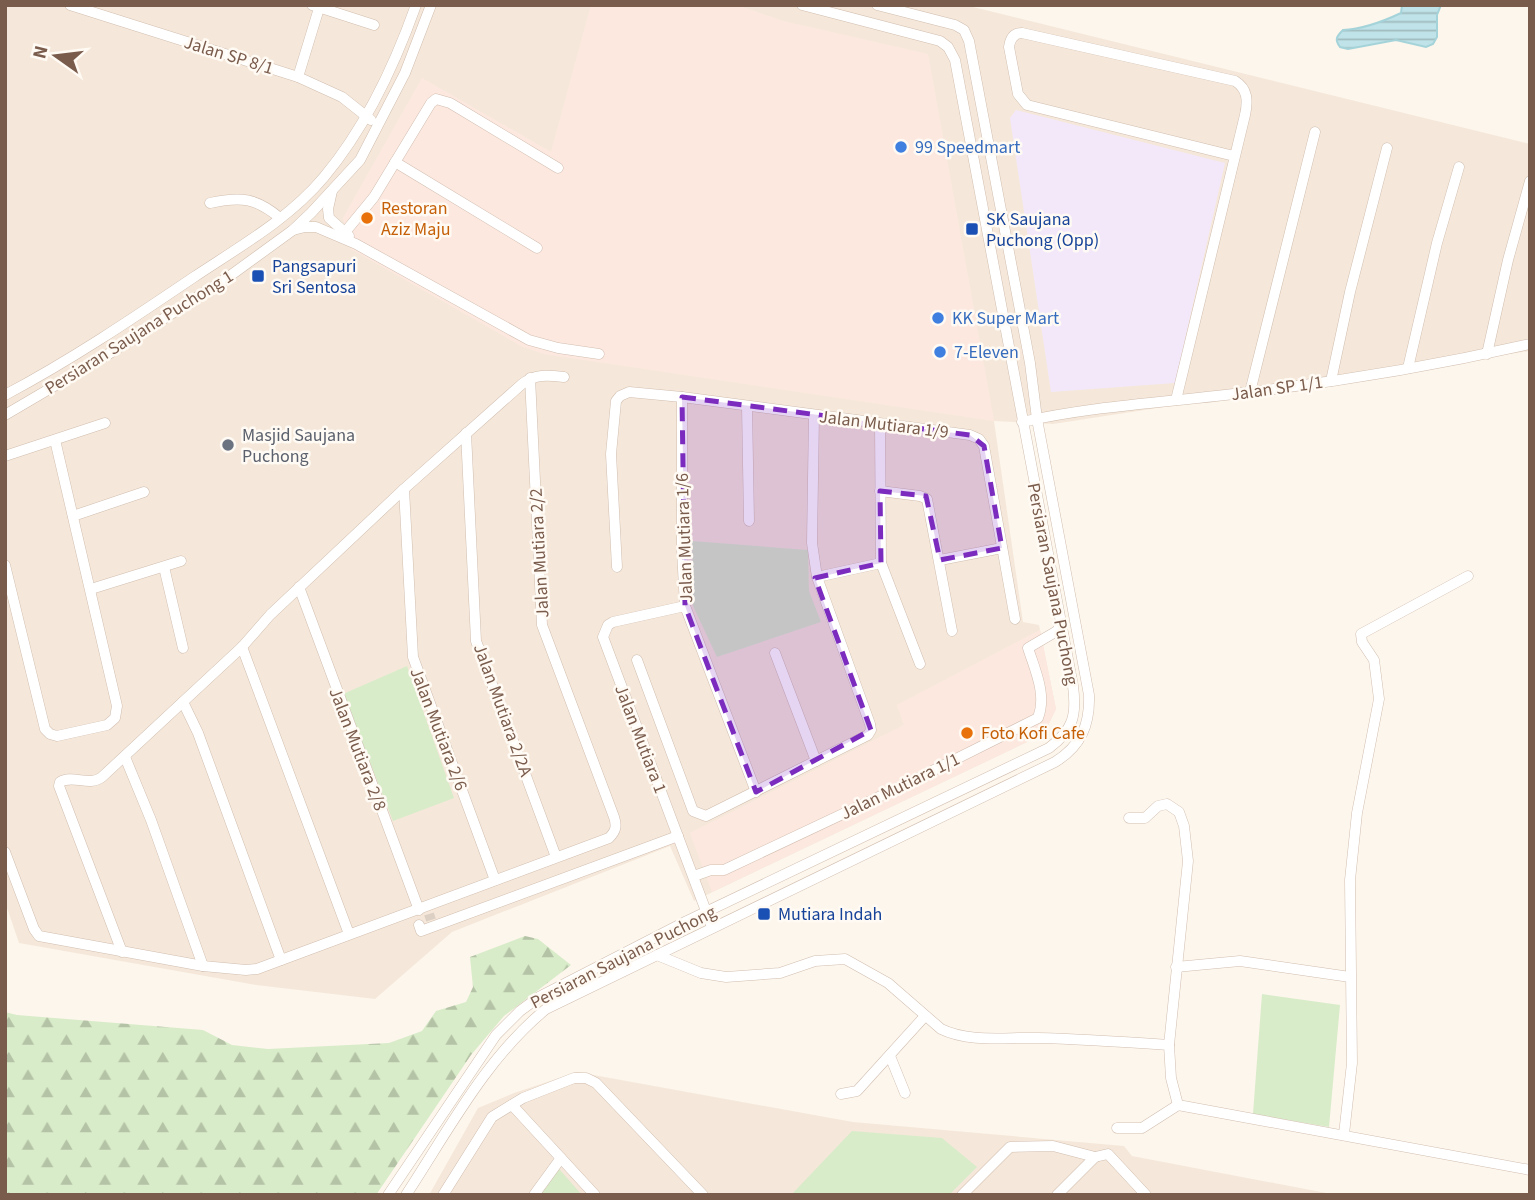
<svg xmlns="http://www.w3.org/2000/svg" width="1535" height="1200" font-family="'Source Sans 3',sans-serif">
  <defs>
    <pattern id="forest-firs" width="22" height="20" patternUnits="userSpaceOnUse" patternTransform="scale(1.75)"><rect width="22" height="20" fill="#d8ecc9"/><path d="M5 1l3.5 6h-7zM16 11l3.5 6h-7z" fill="#b4c2a5"/></pattern>
    <pattern id="water-rules" width="6" height="5" patternUnits="userSpaceOnUse" patternTransform="scale(1.75)"><rect width="6" height="5" fill="#bfe3e8"/><path d="M0 2.5h6" fill="none" stroke="#a0bbbe"/></pattern>
  </defs>
  <rect width="100%" height="100%" fill="#fdf6ec"/>
  <g fill="#f5e8da">
    <polygon points="5,5 965,5 1530,144 1530,351 1053,424 994,421 1023,622 1039,625 1056,709 1044,734 694,901 670,846 452,932 375,999 256,985 19,943 5,902"/>
    <polygon points="577,1072 853,1122 1124,1146 1132,1156 1337,1195 429,1195 478,1108 514,1093"/>
  </g>
  <g fill="#fde8e0">
    <polygon points="591,5 737,5 783,21 928,54 994,421 544,354 523,347 351,249 343,218 422,78 551,152"/>
    <polygon points="1040,630 1056,709 1044,734 712,892 690,833 904,725 897,705"/>
  </g>
  <polygon fill="#f3e8fa" points="1016,110 1225,163 1175,383 1051,392 1010,118"/>
  <g fill="#d8ecc9">
    <polygon points="692,541 808,550 809,591 821,622 717,657 693,606"/>
    <polygon points="407,666 454,798 393,821 343,694"/>
    <polygon points="1262,994 1340,1005 1329,1127 1253,1114"/>
    <polygon points="852,1131 942,1138 977,1167 949,1195 791,1195"/>
    <polygon points="559,1169 582,1195 540,1195"/>
  </g>
  <polygon fill="url(#forest-firs)" points="525,936 538,939 571,965 504,1016 471,1055 376,1195 5,1195 5,1012 17,1015 203,1030 232,1045 268,1049 389,1043 422,1031 436,1011 466,1002 473,987 470,957"/>
  <path fill="url(#water-rules)" stroke="#a5d3da" stroke-width="2" d="M 1402,5 L 1441,5 L 1437,15 L 1437,37 L 1433,44 L 1426,47 L 1396,40 L 1348,49 L 1340,47 C 1334,39 1337,36 1343,30 C 1364,29 1382,22 1401,13 Z"/>
  <g fill="none" stroke-linecap="round" stroke-linejoin="round">
    <polyline stroke="#dcd0c4" stroke-width="10" stroke-dasharray="10 5" stroke-linecap="butt" points="429,914 431,920"/>
    <defs>
      <g id="minor">
        <polyline points="70,5 298,77 342,97 371,120"/>
        <polyline points="312,5 374,25"/>
        <polyline points="298,77 320,5"/>
        <polyline points="395,162 537,248"/>
        <polyline points="332,191 328,209 329,218 349,236"/>
        <path d="M 210,203 C 241,196 256,198 280,218"/>
        <polyline points="293,230 305,227 316,227 356,244 529,340 558,348 599,354"/>
        <polyline points="346,231 374,197 431,103 436,99 450,103 558,168"/>
        <polyline points="1487,354 1508,260 1530,181"/>
        <polyline points="1408,368 1437,243 1459,167"/>
        <polyline points="1331,381 1350,292 1387,148"/>
        <polyline points="1250,392 1315,132"/>
        <path d="M 5,395 C 71,360 132,319 194,277 C 239,247 289,219 324,177 C 366,127 394,67 416,5"/>
        <polyline points="682,397 682,550 685,606 756,792"/>
        <path d="M 1176,400 L 1245,115 C 1248,101 1248,89 1235,81 L 1022,33 C 1013,33 1010,40 1009,47 L 1018,94 L 1027,105 L 1234,156"/>
        <polyline points="747,406 749,521"/>
        <polyline points="5,415 107,355 227,278 293,230 311,213 360,160 405,73 431,5"/>
        <path d="M 1022,422 C 1097,405 1174,402 1250,392 C 1344,381 1438,365 1530,344"/>
        <polyline points="880,424 881,563 920,664"/>
        <polyline points="466,433 476,641 556,857"/>
        <polyline points="5,456 105,423"/>
        <polyline points="404,489 413,657 495,880"/>
        <polyline points="880,491 920,496 927,499 952,631"/>
        <polyline points="73,516 144,492"/>
        <polyline points="940,560 1002,548"/>
        <polyline points="5,565 45,729 50,734 57,736 107,725 115,718 117,706 55,440"/>
        <polyline points="164,567 183,648"/>
        <polyline points="617,567 611,454 616,401 620,396 629,392 682,397 970,435 979,439 984,446 1015,619"/>
        <polyline points="817,577 881,563"/>
        <polyline points="299,587 419,910"/>
        <polyline points="91,589 181,561"/>
        <polyline points="685,606 613,622 608,625 603,637 712,927"/>
        <polyline points="242,647 349,934"/>
        <polyline points="775,653 816,761"/>
        <polyline points="637,660 693,811 706,816 868,735 871,730 870,724 817,577 812,543 814,415"/>
        <polyline points="183,702 198,733 281,960"/>
        <polyline points="125,757 151,820 203,966"/>
        <polyline points="1129,818 1145,818 1158,806 1167,804 1179,812 1184,826 1188,861 1169,1045"/>
        <path d="M 5,852 L 34,929 L 39,936 L 203,966 L 246,970 L 257,969 L 609,838 C 616,831 617,826 614,817 L 542,625 L 530,378"/>
        <path d="M 694,876 L 711,870 L 724,870 L 902,786 L 1038,718 C 1047,695 1035,670 1028,648 L 1057,631 L 1061,624"/>
        <polyline points="419,925 421,931 678,836"/>
        <path d="M 122,952 L 59,786 L 60,782 C 73,774 89,787 102,777 L 242,647 L 270,615 L 404,489 L 522,384 C 535,374 547,375 564,377"/>
        <path d="M 657,955 L 701,973 L 726,977 L 780,973 L 815,961 L 845,959 L 888,983 L 941,1029 C 970,1043 1006,1037 1038,1038 C 1081,1039 1125,1042 1169,1045 L 1171,1078 L 1178,1105 L 1530,1170"/>
        <polyline points="1176,967 1240,961 1350,977"/>
        <polyline points="890,1056 905,1093"/>
        <polyline points="841,1094 857,1091 925,1016"/>
        <polyline points="512,1105 595,1195"/>
        <polyline points="1117,1128 1142,1128 1178,1105"/>
        <polyline points="1344,1134 1352,1063 1350,880 1357,813 1379,699 1374,660 1362,642 1361,634 1468,576"/>
        <path d="M 388,1195 L 496,1035 L 520,1011 L 539,997 L 687,921 L 1049,748 C 1073,730 1077,716 1073,686 L 955,60 L 948,47 L 940,41 L 802,5"/>
        <path d="M 406,1195 C 448,1131 486,1058 546,1009 L 1055,762 C 1081,746 1090,725 1089,695 L 1037,419 L 1030,363 L 969,41 L 964,30 L 955,25 L 877,5"/>
        <polyline points="443,1195 492,1117 523,1098 574,1078 586,1078 596,1083 703,1195"/>
        <polyline points="534,1195 561,1158"/>
        <polyline points="962,1195 1010,1147 1053,1146 1095,1157 1108,1154 1146,1195"/>
        <polyline points="1057,1195 1095,1157"/>
      </g>
    </defs>
    <use href="#minor" stroke="#d1beb0" stroke-width="11"/>
    <use href="#minor" stroke="#fff" stroke-width="10"/>
  </g>
  <path fill="#7b2cbf" fill-opacity="0.2" stroke="#7b2cbf" stroke-width="5" stroke-dasharray="14 9" stroke-linejoin="round" d="M 682,397 L 970,435 L 984,446 L 1002,548 L 940,560 L 926,496 L 880,491 L 881,563 L 815,578 L 871,730 L 756,792 L 685,606 Z"/>
  <g fill="#3f7fe0" stroke="#fffaf3" stroke-width="2.5">
    <circle cx="901" cy="147" r="7"/>
    <circle cx="938" cy="318" r="7"/>
    <circle cx="940" cy="352" r="7"/>
  </g>
  <g fill="#e8710a" stroke="#fffaf3" stroke-width="2.5">
    <circle cx="367" cy="218" r="7"/>
    <circle cx="967" cy="733" r="7"/>
  </g>
  <g fill="#1a4fb4" stroke="#fffaf3" stroke-width="2.5">
    <rect x="965" y="222" width="14" height="14" rx="3.5"/>
    <rect x="251" y="269" width="14" height="14" rx="3.5"/>
    <rect x="757" y="907" width="14" height="14" rx="3.5"/>
  </g>
  <circle fill="#6b7280" stroke="#fffaf3" stroke-width="2.5" cx="228" cy="445" r="7"/>
  <g text-anchor="middle" stroke-width="5" stroke-linejoin="round" paint-order="stroke">
    <g font-size="18" fill="#7a5c4d" stroke="#fffaf3">
      <text transform="translate(229 55) rotate(17)" y="6">Jalan SP 8/1</text>
      <text transform="translate(139 332) rotate(-32)" y="6">Persiaran Saujana Puchong 1</text>
      <text transform="translate(1277 388) rotate(-8)" y="6">Jalan SP 1/1</text>
      <text transform="translate(884 424) rotate(7)" y="6">Jalan Mutiara 1/9</text>
      <text transform="translate(684 538) rotate(-92)" y="6">Jalan Mutiara 1/6</text>
      <text transform="translate(539 553) rotate(-93)" y="6">Jalan Mutiara 2/2</text>
      <text transform="translate(1053 584) rotate(79)" y="6">Persiaran Saujana Puchong</text>
      <text transform="translate(503 710) rotate(70)" y="6">Jalan Mutiara 2/2A</text>
      <text transform="translate(439 729) rotate(69)" y="6">Jalan Mutiara 2/6</text>
      <text transform="translate(641 739) rotate(69)" y="6">Jalan Mutiara 1</text>
      <text transform="translate(358 749) rotate(69)" y="6">Jalan Mutiara 2/8</text>
      <text transform="translate(900 786) rotate(-26)" y="6">Jalan Mutiara 1/1</text>
      <text transform="translate(623 957) rotate(-27)" y="6">Persiaran Saujana Puchong</text>
    </g>
    <g font-size="18" fill="#366cbe" stroke="#fffaf3" text-anchor="start">
      <text x="915" y="153">99 Speedmart</text>
      <text x="952" y="324">KK Super Mart</text>
      <text x="954" y="358">7-Eleven</text>
    </g>
    <g font-size="18" fill="#c56008" stroke="#fffaf3" text-anchor="start">
      <text x="381" y="214">Restoran<tspan x="381" dy="21">Aziz Maju</tspan></text>
      <text x="981" y="739">Foto Kofi Cafe</text>
    </g>
    <g font-size="18" fill="#164399" stroke="#fffaf3" text-anchor="start">
      <text x="986" y="225">SK Saujana<tspan x="986" dy="21">Puchong (Opp)</tspan></text>
      <text x="272" y="272">Pangsapuri<tspan x="272" dy="21">Sri Sentosa</tspan></text>
      <text x="778" y="920">Mutiara Indah</text>
    </g>
    <g font-size="18" fill="#5b616d" stroke="#fffaf3" text-anchor="start">
      <text x="242" y="441">Masjid Saujana<tspan x="242" dy="21">Puchong</tspan></text>
    </g>
  </g>
  <rect width="1535" height="1200" fill="none" stroke="#7a5c4d" stroke-width="14"/>
  <g transform="translate(56 56) rotate(284)" stroke="#fffaf3" stroke-width="5" paint-order="stroke">
  <path d="M0-5L12 26L0 18L-12 26Z" fill="#7a5c4d"/>
  <text y="-10" font-size="19" font-weight="bold" text-anchor="middle" fill="#7a5c4d">N</text>
  </g>
</svg>
